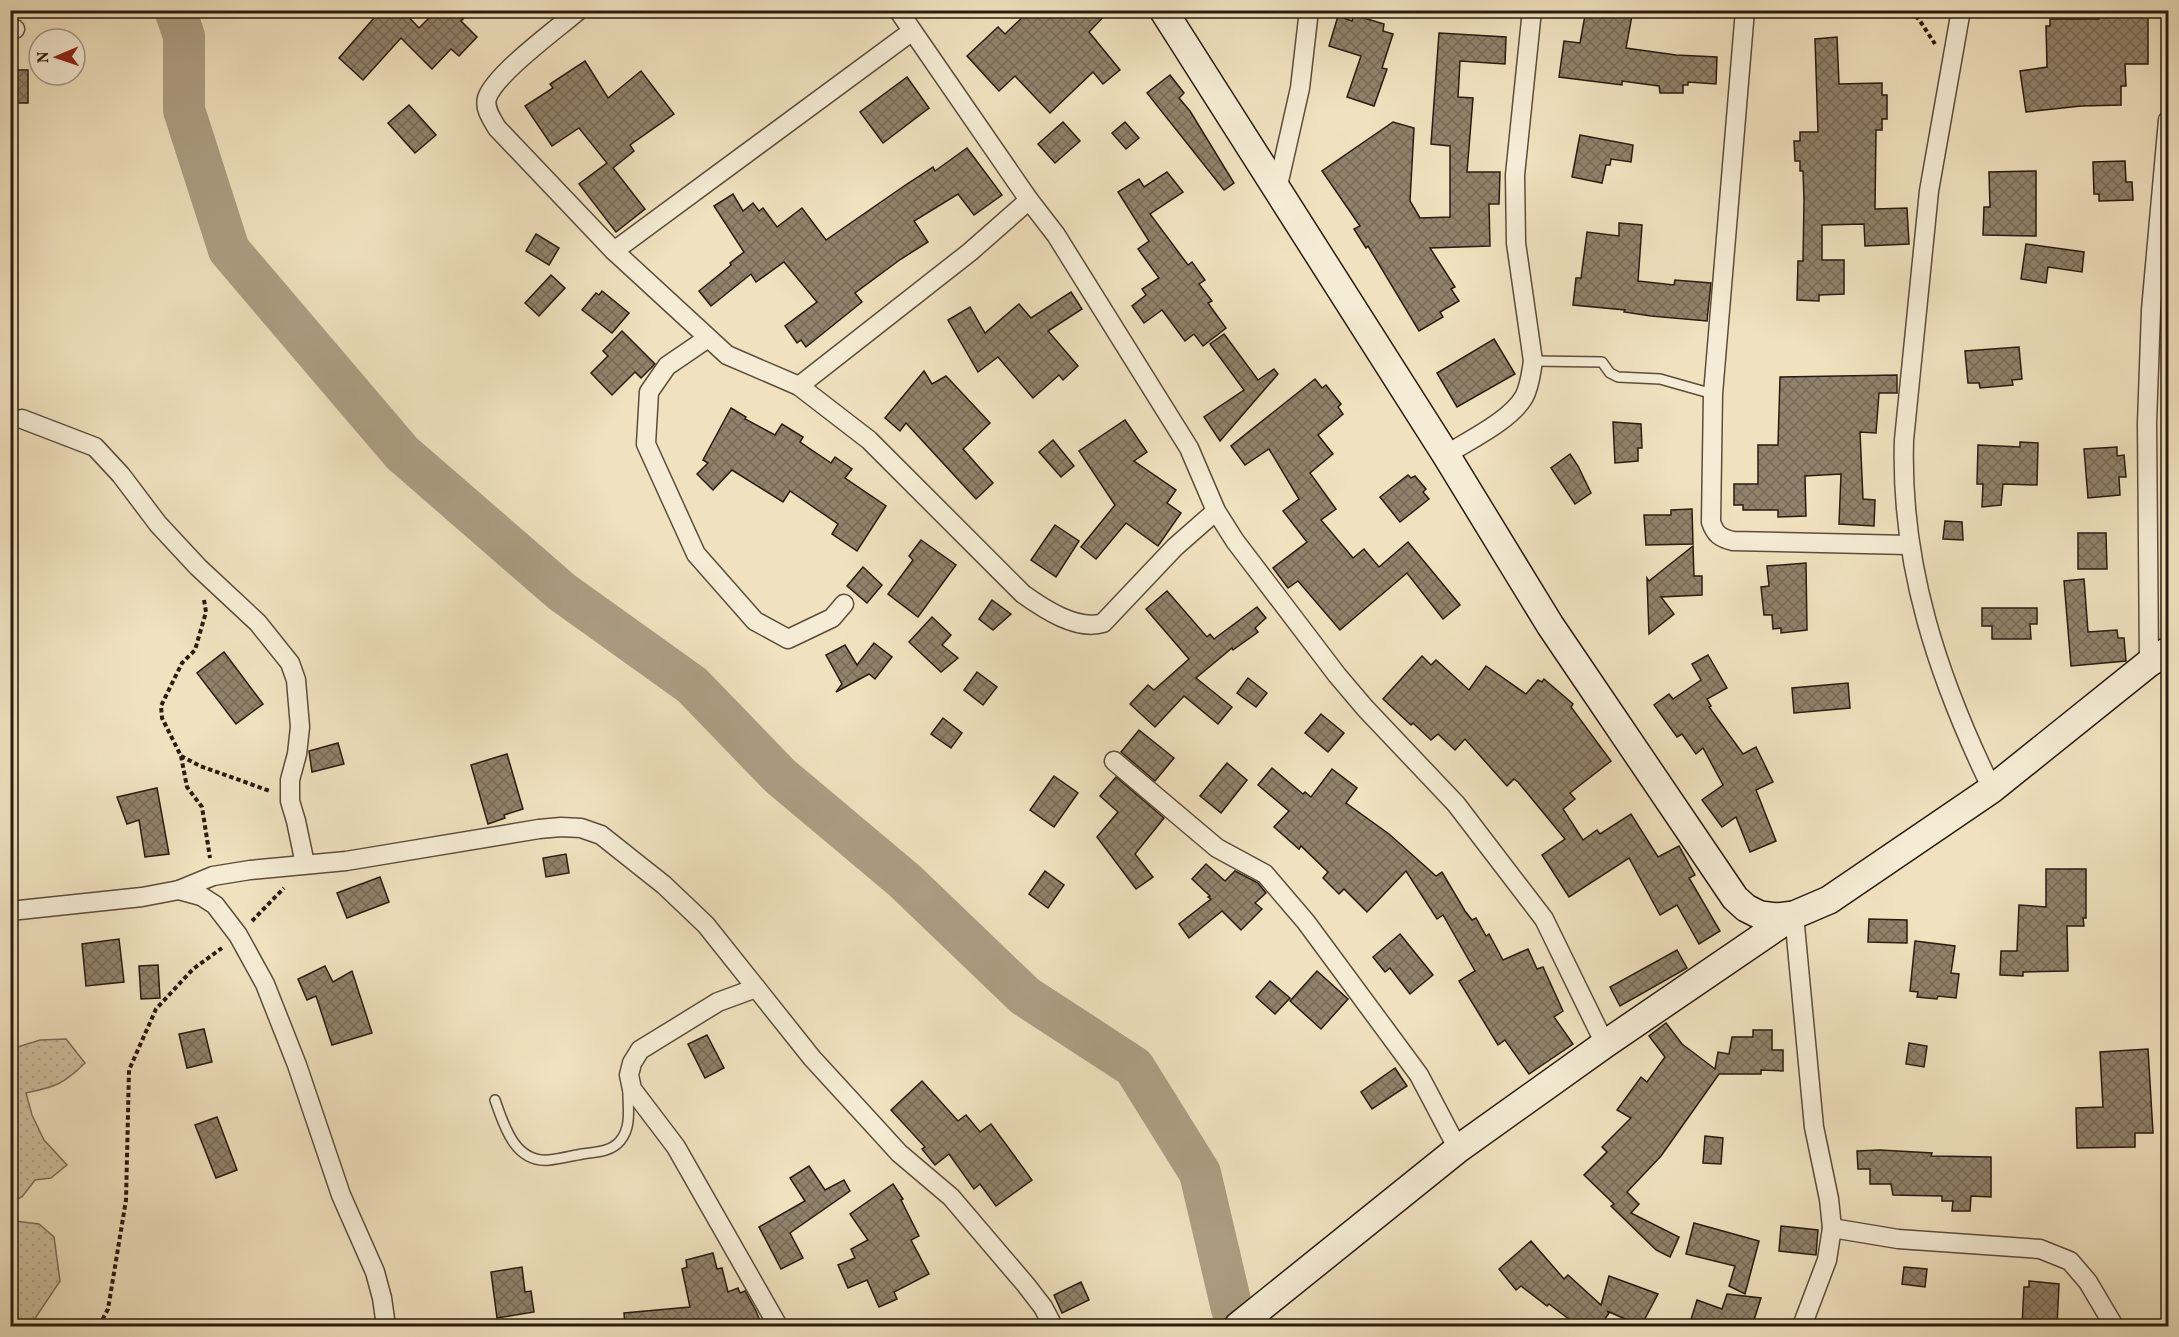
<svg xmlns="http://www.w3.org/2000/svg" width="2179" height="1337" font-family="Vollkorn,serif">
  <defs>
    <pattern id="grass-dots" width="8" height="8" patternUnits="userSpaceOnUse" patternTransform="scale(1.5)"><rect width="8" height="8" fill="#cec0a1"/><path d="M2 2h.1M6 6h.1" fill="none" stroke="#b1a489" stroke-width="1.8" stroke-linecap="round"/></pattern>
    <pattern id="building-cross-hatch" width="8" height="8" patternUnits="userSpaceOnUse" patternTransform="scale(1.5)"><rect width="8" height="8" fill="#91826b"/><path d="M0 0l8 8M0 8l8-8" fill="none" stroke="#776a56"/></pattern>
  </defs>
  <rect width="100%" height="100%" fill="#f0e2bf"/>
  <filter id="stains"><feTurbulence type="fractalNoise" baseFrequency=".00333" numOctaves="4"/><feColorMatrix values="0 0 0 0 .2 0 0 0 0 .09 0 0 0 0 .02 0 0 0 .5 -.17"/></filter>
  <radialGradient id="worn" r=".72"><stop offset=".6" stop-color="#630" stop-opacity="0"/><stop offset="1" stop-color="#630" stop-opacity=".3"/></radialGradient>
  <g fill="url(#grass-dots)" stroke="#7c6e58" stroke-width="1.5">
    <path d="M 66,1039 L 85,1063 C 63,1085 54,1087 26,1093 L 32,1115 L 44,1140 L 67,1165 L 51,1178 L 35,1180 L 22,1197 L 11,1202 L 11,1049 L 40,1040 Z"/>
    <polygon points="11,1216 15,1221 39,1224 54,1237 60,1281 30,1326 11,1326"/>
  </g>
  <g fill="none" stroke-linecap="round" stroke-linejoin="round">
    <polyline stroke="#ad9e83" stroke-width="42" points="175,10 184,36 184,110 229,250 402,453 562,592 692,685 780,776 905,881 1025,996 1134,1067 1200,1173 1232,1309"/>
  </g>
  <g fill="url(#building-cross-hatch)" stroke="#2a1b0f" stroke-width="1.5">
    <polygon points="381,10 402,10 419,28 437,10 472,10 461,21 477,37 459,56 451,49 432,69 401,38 363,80 339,58"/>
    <polygon points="1030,10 1110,10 1089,32 1120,70 1103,84 1093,72 1050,113 1015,76 999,91 967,56 998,27 1005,34"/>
    <polygon points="1586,10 1633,10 1626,48 1676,55 1717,57 1716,84 1688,82 1688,85 1683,85 1683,93 1660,93 1659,86 1622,81 1622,85 1559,77 1564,41 1580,43"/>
    <polygon points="1354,15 1384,24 1383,31 1393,34 1382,68 1387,69 1374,106 1347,97 1361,56 1329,46 1338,16 1352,21"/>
    <polygon points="2148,15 2148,64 2125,64 2126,86 2121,86 2121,105 2081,106 2026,112 2020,71 2047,67 2046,26 2050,26 2050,19 2099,19 2099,16"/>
    <polygon points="1439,33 1506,37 1505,64 1460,61 1458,97 1473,98 1467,172 1500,172 1499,204 1489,204 1490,246 1430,248 1455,287 1451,289 1459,301 1440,312 1443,317 1419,331 1368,246 1366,248 1354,229 1360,226 1322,171 1393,122 1414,128 1410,201 1420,218 1450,217 1450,146 1431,144"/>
    <polygon points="1837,37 1839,84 1882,83 1882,95 1887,95 1887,119 1882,119 1882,130 1876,130 1875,209 1907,208 1909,244 1865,246 1864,224 1822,225 1822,260 1844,260 1844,294 1819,295 1819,301 1797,300 1798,261 1803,261 1804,200 1803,171 1800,171 1800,161 1795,161 1794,141 1800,141 1800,132 1818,132 1815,39"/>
    <polygon points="585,61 608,98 641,71 674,114 630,145 634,151 613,168 645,209 616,232 579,184 607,163 579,128 552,146 525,106 553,88 550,84"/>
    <rect x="10" y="70" width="18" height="33"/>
    <polygon points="1170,75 1184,93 1179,98 1190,111 1234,183 1224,190 1147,93"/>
    <polygon points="907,77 929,108 883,143 860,112"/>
    <polygon points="409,105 436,135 415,153 388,123"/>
    <polygon points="1063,122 1080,141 1055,163 1038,144"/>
    <polygon points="1125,122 1139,138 1126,149 1112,133"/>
    <polygon points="1580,135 1633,145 1631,162 1611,159 1610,165 1606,165 1602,183 1572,177"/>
    <polygon points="967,148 1002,195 974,215 958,194 914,221 928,242 901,259 855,293 862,302 806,347 801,340 797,343 785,326 817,302 784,262 756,282 751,274 711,306 699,291 731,265 730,263 744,252 714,206 733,194 743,211 753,203 759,211 763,208 777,227 802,208 826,240 907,184 933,167 935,171"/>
    <polygon points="2125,161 2126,182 2132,182 2133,200 2099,201 2099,194 2094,194 2093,162"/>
    <polygon points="2036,171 2036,236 1983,235 1984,207 1990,207 1989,172"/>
    <polygon points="1167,172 1183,192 1150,214 1188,265 1192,262 1205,280 1199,284 1212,301 1208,303 1226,328 1203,346 1194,334 1185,341 1162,310 1144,323 1132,306 1146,295 1142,289 1159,278 1138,249 1149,241 1118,192 1139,179 1144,187"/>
    <polygon points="1619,223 1642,225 1638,281 1674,285 1675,280 1711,283 1707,321 1651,316 1624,312 1625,310 1573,305 1576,278 1581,278 1587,232 1619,236"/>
    <polygon points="536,234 559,248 549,265 526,251"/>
    <polygon points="2026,244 2084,252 2082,272 2048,267 2046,283 2021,279"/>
    <polygon points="551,275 565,288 539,316 525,303"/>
    <polygon points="602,291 629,313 612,333 582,310 596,293 599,295"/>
    <polygon points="1071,292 1082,309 1048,331 1078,366 1063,380 1059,375 1033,398 998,357 978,372 948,320 970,307 985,333 1019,304 1031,318"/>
    <polygon points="622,331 655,364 641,378 635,372 612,395 591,373 608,356 603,351"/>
    <polygon points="1224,334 1258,380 1274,369 1278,374 1220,441 1204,417 1244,390 1210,344"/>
    <polygon points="1494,339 1515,374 1457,407 1437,373"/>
    <polygon points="2019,347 2022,379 2012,380 2013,385 1980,388 1979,383 1968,383 1965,351"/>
    <polygon points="924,371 932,384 946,376 990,423 963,449 993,483 976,499 906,423 900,431 885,418"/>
    <polygon points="1897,375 1897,393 1879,393 1876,433 1860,432 1863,499 1875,500 1874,526 1839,524 1841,474 1805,476 1806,516 1778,517 1778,510 1743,510 1743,505 1734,505 1734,484 1758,484 1758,445 1778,445 1780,377"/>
    <polygon points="1315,379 1322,388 1326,385 1341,404 1338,407 1343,414 1318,435 1333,454 1310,473 1336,509 1321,520 1353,558 1364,549 1379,567 1408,542 1460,605 1443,619 1407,573 1340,630 1298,581 1288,588 1273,568 1307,542 1283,511 1299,499 1269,449 1245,465 1231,446"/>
    <polygon points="731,408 746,417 745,419 775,435 782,424 803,437 800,442 831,463 835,457 852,469 845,478 886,506 857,551 832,534 838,524 790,491 783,502 732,470 713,490 697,474 708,463 703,460"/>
    <polygon points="1125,420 1147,452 1134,461 1176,490 1167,503 1181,513 1158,546 1126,523 1096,559 1081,547 1115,505 1079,451"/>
    <polygon points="1613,422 1641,424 1642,448 1638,448 1638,461 1615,463"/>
    <polygon points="1053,440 1074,466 1061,477 1039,452"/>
    <polygon points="2020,442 2038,443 2037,485 2003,484 2001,505 1982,507 1983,484 1977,484 1978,445 2020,447"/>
    <polygon points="2117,447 2117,456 2124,455 2126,477 2119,477 2120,495 2088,498 2084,449"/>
    <polygon points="1570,454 1578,466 1591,493 1575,504 1551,468"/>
    <polygon points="1408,475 1411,478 1415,476 1426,489 1423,492 1429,499 1400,522 1380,497"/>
    <polygon points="1692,509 1693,544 1646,545 1644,515 1671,515 1671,510"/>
    <polygon points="1945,521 1962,522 1963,540 1943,539"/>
    <polygon points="1055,525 1079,541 1056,577 1031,560"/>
    <polygon points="2078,533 2106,533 2107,569 2078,569"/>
    <polygon points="921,540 956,565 918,617 888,594 913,560 909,556"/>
    <polygon points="1693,546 1694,576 1702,576 1702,595 1661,597 1674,614 1649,634 1647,578 1649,581"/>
    <polygon points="1806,563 1807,630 1781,633 1781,628 1773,629 1772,615 1764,615 1761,587 1769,586 1767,566"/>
    <polygon points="863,567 882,585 867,603 847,586"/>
    <polygon points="2084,579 2088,632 2117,630 2118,638 2124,638 2126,661 2071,666 2064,581"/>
    <polygon points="1167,591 1207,637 1210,634 1214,639 1257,607 1266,618 1255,628 1258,632 1233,650 1232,648 1196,678 1232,707 1218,724 1184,696 1155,727 1130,704 1148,685 1154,690 1189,659 1146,609"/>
    <polygon points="992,600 1011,614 993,630 979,619"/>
    <polygon points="1982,608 2037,608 2037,624 2030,624 2031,639 1992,639 1992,626 1982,626"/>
    <polygon points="932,617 951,635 942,645 958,658 941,672 909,642"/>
    <polygon points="874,643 892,657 875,679 869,674 836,692 842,684 826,655 845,645 857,665"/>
    <polygon points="224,652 263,704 236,724 197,673"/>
    <polygon points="1708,655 1727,688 1707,699 1711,706 1709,707 1743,754 1756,747 1773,782 1756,790 1776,841 1750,852 1736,817 1722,827 1702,800 1723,785 1703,748 1696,754 1682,734 1677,737 1654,705 1669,694 1673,699 1701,680 1692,664"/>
    <polygon points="1422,656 1431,665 1436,660 1469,690 1486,666 1526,694 1538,680 1542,682 1544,679 1573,704 1571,707 1611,761 1570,793 1575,799 1563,809 1583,840 1597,830 1600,834 1631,814 1658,857 1679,846 1695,875 1689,878 1720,931 1699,944 1677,905 1660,915 1629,858 1569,897 1542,855 1565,839 1518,782 1514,779 1507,786 1465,739 1455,750 1438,734 1431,740 1413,723 1411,725 1383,699"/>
    <polygon points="977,672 997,687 983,705 964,690"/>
    <polygon points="1248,678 1267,693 1256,707 1237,693"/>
    <polygon points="1848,683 1850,708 1794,713 1792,688"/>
    <polygon points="1321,714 1344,733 1328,752 1305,733"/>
    <polygon points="943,718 962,733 951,748 931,734"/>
    <polygon points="1139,730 1174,758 1155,781 1121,752"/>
    <polygon points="338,743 344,764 312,772 309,751"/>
    <polygon points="507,754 523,809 504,815 505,818 488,824 471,765"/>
    <polygon points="1227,763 1247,780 1221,813 1200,796"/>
    <polygon points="1272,768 1303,794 1305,792 1311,797 1332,769 1357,788 1346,803 1389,834 1436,876 1442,872 1465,911 1472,920 1476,918 1486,936 1489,934 1503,960 1528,949 1537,969 1543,967 1563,1011 1554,1017 1573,1044 1529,1074 1505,1040 1498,1045 1459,981 1475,971 1443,915 1437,919 1406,871 1367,912 1344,889 1339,894 1323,878 1328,872 1301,846 1299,849 1274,827 1289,811 1258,785"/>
    <polygon points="1054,776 1078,793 1054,827 1030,810"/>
    <polygon points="1116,777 1164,818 1135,854 1153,877 1136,889 1097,837 1118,812 1100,796"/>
    <polygon points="157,788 169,854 145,857 139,820 127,824 117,797"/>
    <polygon points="566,854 569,873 546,877 543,858"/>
    <polygon points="1206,864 1225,881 1235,871 1258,883 1266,893 1255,903 1262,909 1241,930 1222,911 1189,938 1179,924 1211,899 1208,897 1210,896 1192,879"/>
    <polygon points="2046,869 2086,869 2086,918 2083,918 2084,926 2067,926 2068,971 2023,972 2023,976 2000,975 2001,951 2017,951 2019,905 2046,907"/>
    <polygon points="1045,871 1064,885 1048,908 1029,894"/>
    <polygon points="380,877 389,902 347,918 337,893"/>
    <polygon points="1869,919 1907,920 1907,943 1868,942"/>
    <polygon points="1400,934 1433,975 1410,994 1390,968 1385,972 1373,957"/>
    <polygon points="119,939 124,982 86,986 82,944"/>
    <polygon points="1915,941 1955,946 1951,973 1959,974 1956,998 1938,996 1937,999 1917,997 1918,992 1910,991"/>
    <polygon points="1677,950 1687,968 1620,1006 1610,987"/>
    <polygon points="158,965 160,998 141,999 139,966"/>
    <polygon points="325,966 333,982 352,971 372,1033 332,1045 316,996 307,1000 298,979"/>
    <polygon points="1317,971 1348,999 1321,1029 1290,1001"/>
    <polygon points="1270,981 1290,998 1275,1014 1256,997"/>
    <polygon points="1666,1023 1682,1044 1715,1069 1718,1052 1729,1054 1732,1037 1753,1037 1753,1030 1772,1030 1772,1050 1783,1050 1783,1071 1761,1070 1761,1074 1719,1074 1661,1156 1627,1192 1639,1204 1631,1213 1679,1237 1670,1257 1656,1250 1611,1206 1614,1204 1584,1175 1607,1152 1602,1147 1631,1118 1617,1110 1641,1077 1647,1082 1665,1057 1649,1036"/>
    <polygon points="204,1029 212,1062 187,1068 179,1034"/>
    <polygon points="707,1035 724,1068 705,1078 688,1044"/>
    <polygon points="1909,1043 1927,1046 1924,1067 1906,1064"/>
    <polygon points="2148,1049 2153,1133 2135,1133 2135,1147 2077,1148 2076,1108 2103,1107 2100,1052"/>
    <polygon points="1395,1068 1407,1086 1372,1109 1361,1092"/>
    <polygon points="922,1081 958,1121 966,1115 980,1132 991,1124 1032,1180 996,1206 980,1184 974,1189 949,1154 935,1165 922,1149 925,1147 891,1110"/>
    <polygon points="217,1117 237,1170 216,1178 195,1125"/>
    <polygon points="1705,1136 1723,1138 1721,1164 1703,1163"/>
    <polygon points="1880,1150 1932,1153 1931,1156 1991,1157 1991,1197 1971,1196 1970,1211 1952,1211 1953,1201 1942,1201 1942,1196 1893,1195 1891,1184 1870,1184 1870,1169 1858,1169 1857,1151"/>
    <polygon points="809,1166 825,1190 844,1180 850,1191 790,1233 803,1258 781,1269 759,1227 805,1201 790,1178"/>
    <polygon points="893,1184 903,1199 901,1200 919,1236 911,1240 929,1274 894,1292 897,1299 879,1307 867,1280 848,1288 838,1265 855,1258 851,1249 868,1240 850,1214"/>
    <polygon points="1694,1223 1759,1241 1745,1294 1729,1286 1735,1266 1686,1254"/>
    <polygon points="1781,1226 1818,1230 1816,1255 1779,1251"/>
    <polygon points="1531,1241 1564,1279 1568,1275 1601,1305 1609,1276 1658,1294 1641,1326 1607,1311 1609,1313 1600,1326 1578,1326 1549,1304 1547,1306 1521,1286 1516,1290 1499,1269"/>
    <polygon points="713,1253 717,1269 722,1268 728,1292 738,1288 740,1293 745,1291 756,1311 762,1326 625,1326 624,1313 690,1307 682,1269 687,1267 686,1260"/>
    <polygon points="522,1267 525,1292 531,1291 534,1312 497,1318 491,1272"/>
    <polygon points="1904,1267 1927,1269 1925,1287 1902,1284"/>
    <polygon points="2029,1281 2059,1284 2057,1326 2022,1326 2024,1287 2029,1287"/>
    <polygon points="1081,1282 1089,1300 1062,1313 1054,1295"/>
    <polygon points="1727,1294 1761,1298 1754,1320 1764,1324 1763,1326 1689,1326 1697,1300 1722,1309"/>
  </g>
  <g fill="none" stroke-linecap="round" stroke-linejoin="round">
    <defs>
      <g id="lane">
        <polyline points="1533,361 1602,362 1610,373 1618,377 1660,379 1713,394"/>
        <path d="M 495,1100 C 504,1126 515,1163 549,1160 C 560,1159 571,1156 582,1154 C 595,1152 611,1152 620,1141 C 633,1126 627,1104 628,1086"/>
      </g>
      <g id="street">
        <path d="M 579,10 C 557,29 495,74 487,98 C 484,109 492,119 497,128 L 614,251 L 727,355 L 799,386 L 869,440 L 1023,594 C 1044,609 1077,631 1103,623 L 1175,547 L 1216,511"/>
        <polyline points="898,10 1029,200 1056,235 1189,448 1216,511 1235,541 1337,675 1365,708 1456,804 1544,919 1605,1044"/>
        <path d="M 1745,10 L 1713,394 L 1711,522 C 1715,534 1720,538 1733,541 L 1908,545"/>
        <path d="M 1961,10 L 1929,191 L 1904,440 C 1900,565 1938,678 1992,789"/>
        <polyline points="10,28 15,29"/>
        <polyline points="1277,190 1300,88 1309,10"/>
        <polyline points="614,251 911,32"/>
        <polyline points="708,338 667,366 649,392 646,444 696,554 755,621 788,639 832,618 844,604"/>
        <polyline points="799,386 970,252 1029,200"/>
        <polyline points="22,419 95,447 121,475 158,524 198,567 258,623 290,663 296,680 300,727 297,754 290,780 290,801 296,821 305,864"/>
        <path d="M 1446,455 C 1469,440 1510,421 1524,397 C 1530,386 1531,373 1533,361 L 1516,243 L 1515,175 L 1532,10"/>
        <polyline points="2149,663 2147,423 2151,310 2168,120"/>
        <polyline points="1114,761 1217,848 1265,874 1306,922 1419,1075 1458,1149"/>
        <polyline points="179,890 201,896 215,905 238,935 265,984 297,1065 341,1195 375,1272 382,1298 386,1326"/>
        <polyline points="10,911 142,897 179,890 213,876 250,870 346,861 539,829 561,827 581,828 601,835 664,885 684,904 706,925 812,1058 879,1131 899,1153 951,1197 1026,1285 1043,1307 1053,1326"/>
        <polyline points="1794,915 1814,1127 1829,1199 1832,1228 1827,1260 1802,1326"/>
        <polyline points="756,988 718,1002 640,1050 632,1063 629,1075 632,1089 676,1147 778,1326"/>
        <polyline points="1832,1228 1898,1239 2040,1249 2070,1261 2088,1282 2114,1326"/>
      </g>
      <g id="secondary">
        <polyline points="1163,10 1446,455 1550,625 1735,898 1746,908 1760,915 1776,917 1794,915 1829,900 1992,789 2149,663 2168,651"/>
        <polyline points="1238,1326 1458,1149 1605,1044 1794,915"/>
      </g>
    </defs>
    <use href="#lane" stroke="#5c4d3b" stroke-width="12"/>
    <use href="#street" stroke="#5c4d3b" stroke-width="21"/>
    <use href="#secondary" stroke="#2a1b0f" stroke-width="30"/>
    <g stroke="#2a1b0f" stroke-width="4" stroke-dasharray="4.5 3" stroke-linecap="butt">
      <polyline points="1911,10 1920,21 1935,44"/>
      <polyline points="204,600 206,612 195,650 182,663 161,706 162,718 181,756 187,787 202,807 210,858"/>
      <polyline points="181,756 200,766 270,791"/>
      <polyline points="252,921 284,888"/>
      <polyline points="99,1326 108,1309 126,1200 129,1070 156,1009 193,969 222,948"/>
    </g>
    <use href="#lane" stroke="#f5ecd5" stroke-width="9"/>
    <use href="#street" stroke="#f5ecd5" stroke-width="18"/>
    <use href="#secondary" stroke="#f5ecd5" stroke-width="27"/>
  </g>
  <rect width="2179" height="1337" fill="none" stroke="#f0e2bf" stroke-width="36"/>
  <rect x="12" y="12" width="2155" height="1313" fill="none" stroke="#2a1b0f" stroke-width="3"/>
  <rect x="18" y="18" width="2143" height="1301" fill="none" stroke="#2a1b0f" stroke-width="1.5"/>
  <g transform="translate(57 57) rotate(268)"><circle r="28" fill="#f5ecd5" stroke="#a49886" stroke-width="1.5"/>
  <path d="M0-4.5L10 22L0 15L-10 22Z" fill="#8f2418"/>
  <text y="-9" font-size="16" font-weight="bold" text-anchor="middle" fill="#2a1b0f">N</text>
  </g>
  <rect width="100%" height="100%" filter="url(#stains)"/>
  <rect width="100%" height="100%" fill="url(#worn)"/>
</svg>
